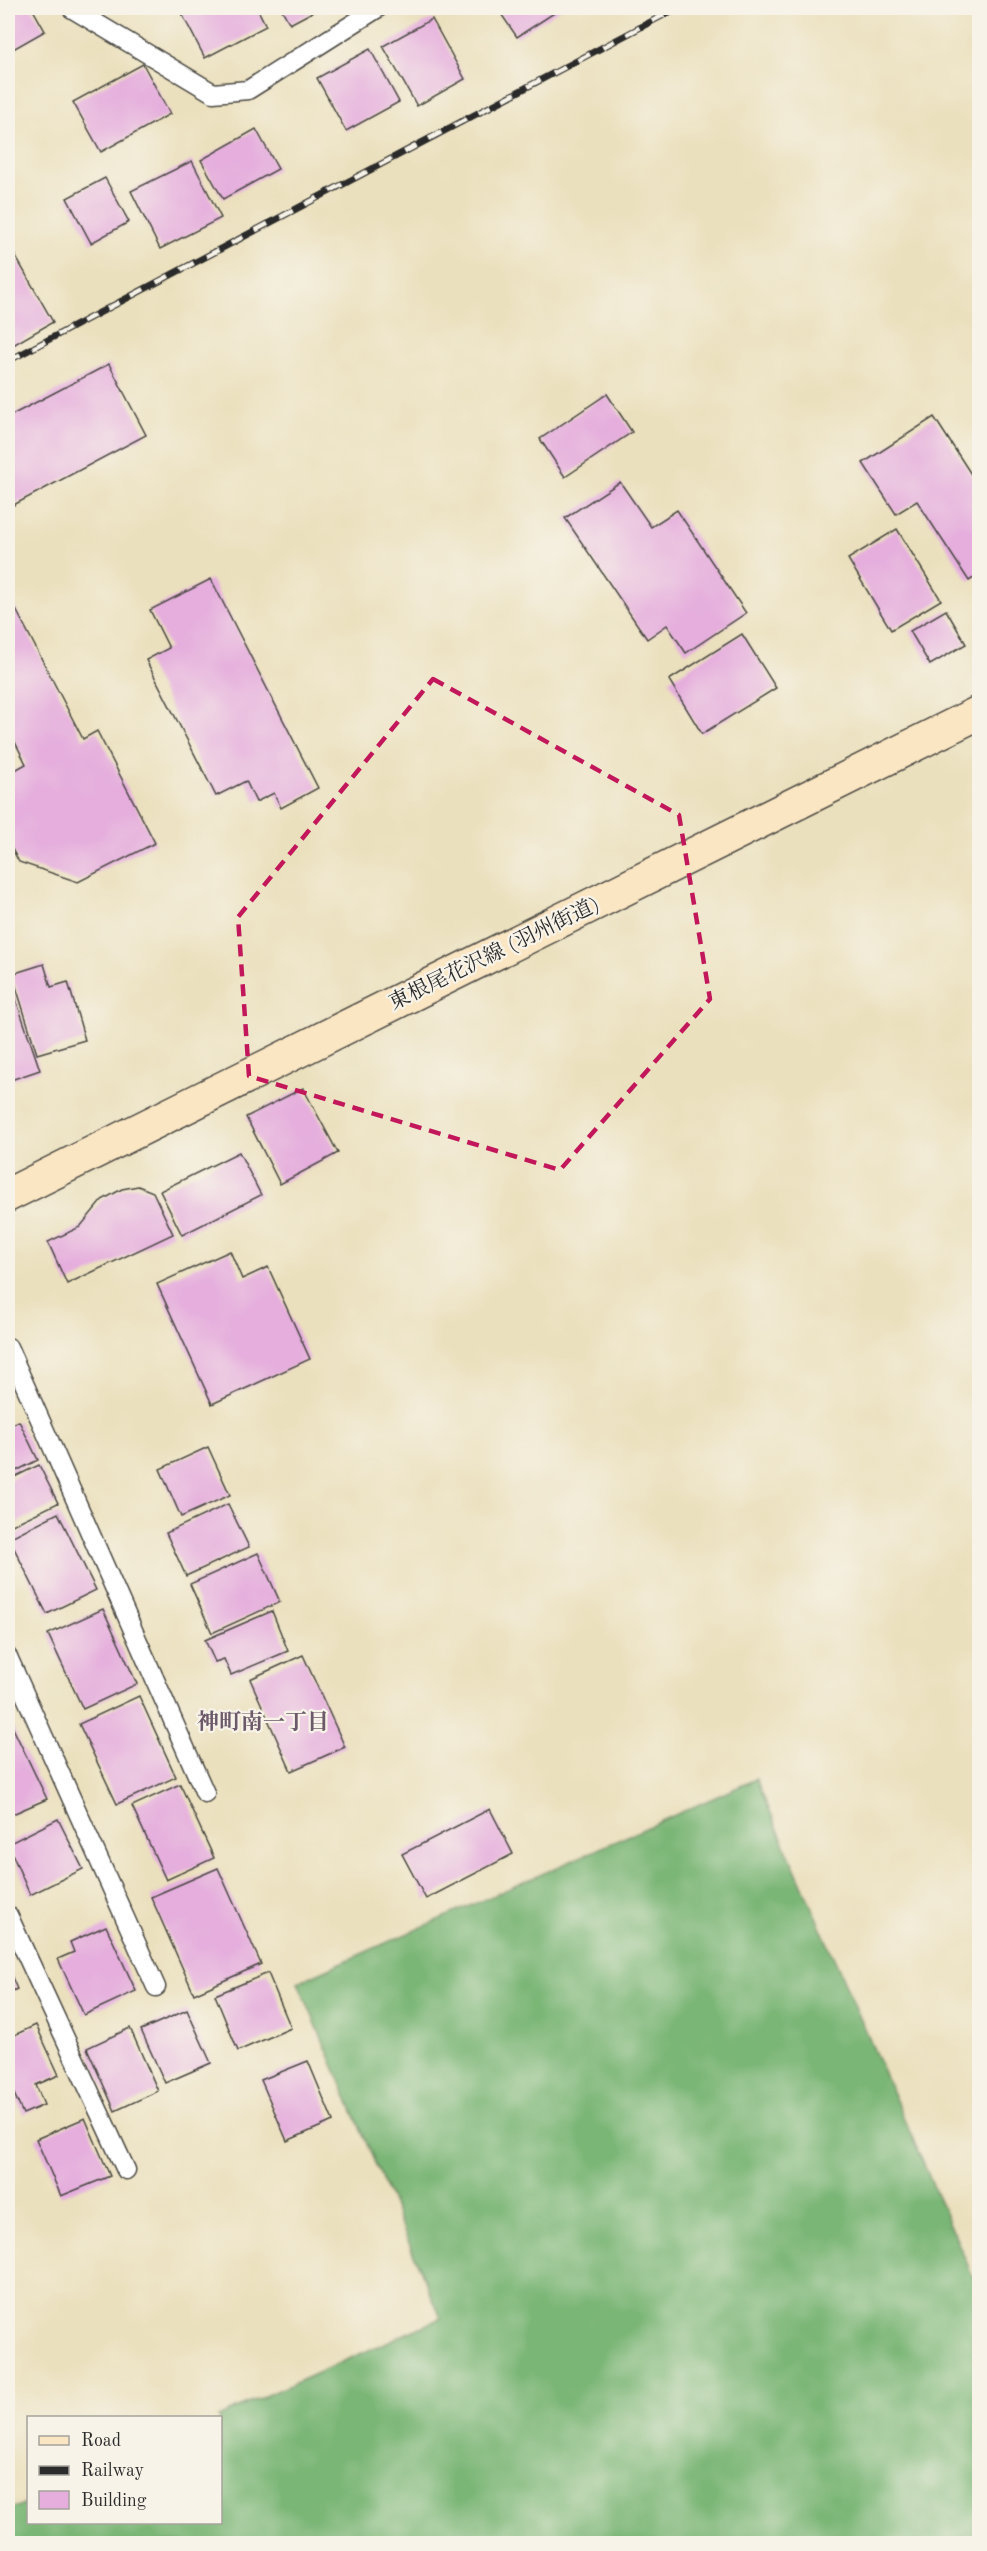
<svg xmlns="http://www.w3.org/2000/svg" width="987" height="2551" font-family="'Old Standard TT','Noto Serif JP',serif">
  <rect width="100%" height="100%" fill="#f7f3e8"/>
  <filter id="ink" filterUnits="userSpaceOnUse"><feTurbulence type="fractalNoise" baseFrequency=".0167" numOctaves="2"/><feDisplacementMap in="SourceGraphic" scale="12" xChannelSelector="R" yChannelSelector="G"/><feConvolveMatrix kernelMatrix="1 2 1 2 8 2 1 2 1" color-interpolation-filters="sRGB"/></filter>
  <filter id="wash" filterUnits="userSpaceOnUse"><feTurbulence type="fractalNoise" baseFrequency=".008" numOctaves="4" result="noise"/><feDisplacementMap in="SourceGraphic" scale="24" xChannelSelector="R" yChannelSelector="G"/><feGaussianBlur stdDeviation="1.35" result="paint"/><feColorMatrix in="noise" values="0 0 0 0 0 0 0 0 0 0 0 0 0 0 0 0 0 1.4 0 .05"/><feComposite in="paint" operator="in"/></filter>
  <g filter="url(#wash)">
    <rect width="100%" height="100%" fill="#ebe0bd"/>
    <polygon fill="#7ab676" stroke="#527050" stroke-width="1.5" points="756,1779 979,2291 979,2543 8,2543 8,2511 28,2502 28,2522 220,2522 220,2418 218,2417 441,2318 298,1982"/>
    <g id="blocks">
      <g fill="#e5aedd">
        <polygon points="8,8 32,8 45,31 8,52"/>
        <polygon points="179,8 257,8 266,26 205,58"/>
        <polygon points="281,8 320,8 290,24"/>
        <polygon points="497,8 562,8 517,37"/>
        <polygon points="432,19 465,79 417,106 383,46"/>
        <polygon points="370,49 399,102 346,131 317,78"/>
        <polygon points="143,64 170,114 101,152 73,102"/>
        <polygon points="256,129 278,169 223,199 201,160"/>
        <polygon points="192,161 221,218 160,249 131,191"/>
        <polygon points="105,178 129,222 91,243 67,198"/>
        <polygon points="8,243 53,322 8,348"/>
        <polygon points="109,364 146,435 8,508 8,417"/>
        <polygon points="607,394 632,432 565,477 540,439"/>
        <polygon points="934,417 980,488 980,574 969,581 917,501 896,514 863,463"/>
        <polygon points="620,482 651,527 677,510 746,613 686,653 667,625 647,639 565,518"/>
        <polygon points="897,529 941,600 891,630 848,559"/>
        <polygon points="211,579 318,788 281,808 274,793 256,802 246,781 216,796 146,660 169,648 150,610"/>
        <polygon points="8,594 83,739 97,731 155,843 78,882 19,862 12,849 8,851 8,774 26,764 8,728"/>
        <polygon points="946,610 966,644 930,665 910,631"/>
        <polygon points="742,634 776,688 702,734 669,680"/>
        <polygon points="44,964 51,987 68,982 85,1040 37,1054 12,974"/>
        <polygon points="8,976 40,1070 8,1081"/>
        <polygon points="303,1088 338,1153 280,1184 246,1117"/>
        <polygon points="239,1152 261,1195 182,1235 160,1191"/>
        <polygon points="138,1186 153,1192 173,1234 67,1284 48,1242 80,1227 102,1200 122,1189"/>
        <polygon points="230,1251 242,1279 268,1267 310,1359 212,1404 157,1284"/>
        <polygon points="19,1421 38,1460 8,1475 8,1426"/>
        <polygon points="208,1447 230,1495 181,1517 160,1469"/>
        <polygon points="39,1465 58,1503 10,1526 8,1521 8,1480"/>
        <polygon points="228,1504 249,1547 186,1576 166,1533"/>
        <polygon points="58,1513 96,1590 47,1614 9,1538"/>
        <polygon points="258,1553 280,1602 212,1633 190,1584"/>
        <polygon points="103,1609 137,1684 83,1709 48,1634"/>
        <polygon points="272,1611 288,1651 231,1675 224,1659 215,1662 205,1640"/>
        <polygon points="303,1655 345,1747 291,1771 250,1679"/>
        <polygon points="139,1696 176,1777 117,1804 79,1724"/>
        <polygon points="11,1724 47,1799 8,1816 8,1725"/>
        <polygon points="180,1784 214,1858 166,1880 132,1806"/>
        <polygon points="490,1809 513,1854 426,1899 402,1854"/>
        <polygon points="58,1819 83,1869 30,1895 8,1844"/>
        <polygon points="218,1868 261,1964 194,1994 151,1897"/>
        <polygon points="106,1926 136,1991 84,2015 58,1959 74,1952 70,1942"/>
        <polygon points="8,1968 17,1989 8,1993"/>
        <polygon points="268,1973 291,2028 238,2051 215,1995"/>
        <polygon points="187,2010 211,2063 165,2083 141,2030"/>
        <polygon points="36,2025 59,2075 36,2085 44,2105 23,2114 8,2080 8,2038"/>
        <polygon points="130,2028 158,2091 115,2111 87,2048"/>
        <polygon points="308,2061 333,2121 287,2141 261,2080"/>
        <polygon points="85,2118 110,2176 61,2196 36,2139"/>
      </g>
    </g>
  </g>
  <g filter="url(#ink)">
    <use href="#blocks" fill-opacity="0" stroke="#484641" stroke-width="1.5"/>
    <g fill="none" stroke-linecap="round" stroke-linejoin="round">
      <defs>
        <g id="lane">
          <polyline points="71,8 213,93 248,90 378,8"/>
          <polyline points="8,1347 205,1793"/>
          <polyline points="8,1657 156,1987"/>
          <polyline points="8,1915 126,2170"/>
        </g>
        <polyline id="secondary" points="8,1195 980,712"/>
      </defs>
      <use href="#lane" stroke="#484641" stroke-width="21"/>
      <use href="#secondary" stroke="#484641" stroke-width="36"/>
      <use href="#lane" stroke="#fff" stroke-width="18"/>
      <use href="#secondary" stroke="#fbe6c3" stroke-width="33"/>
      <defs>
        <polyline id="rail" points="8,361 677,8"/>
      </defs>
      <use href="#rail" stroke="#2b2b2b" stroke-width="7"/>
      <use href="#rail" stroke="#f7f3e8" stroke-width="4.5" stroke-dasharray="14" stroke-linecap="butt"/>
    </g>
  </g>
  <path fill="none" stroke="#c2185b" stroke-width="4.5" stroke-dasharray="12 8" stroke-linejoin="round" d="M 433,679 L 679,815 L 710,999 L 560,1170 L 249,1076 L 238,917 Z"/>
  <g text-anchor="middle" stroke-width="4.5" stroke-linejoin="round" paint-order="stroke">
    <g font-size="21" fill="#2b2b2b" stroke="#f7f3e8">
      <text transform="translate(494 953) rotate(-26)" y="7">東根尾花沢線 (羽州街道)</text>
    </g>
    <g font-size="22" font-weight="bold" fill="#6c5969" stroke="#f7f3e8">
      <text x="263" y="1729">神町南一丁目</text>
    </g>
  </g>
  <rect width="987" height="2551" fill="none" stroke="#f7f3e8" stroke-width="30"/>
  <rect x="27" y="2416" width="195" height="108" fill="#f7f3e8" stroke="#a5a39c" stroke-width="1.5"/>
  <rect x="39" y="2436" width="30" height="9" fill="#fbe6c3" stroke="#a5a39c" stroke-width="1.5"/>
  <text x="81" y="2446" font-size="18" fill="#2b2b2b">Road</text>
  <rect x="39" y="2466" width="30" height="9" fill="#2b2b2b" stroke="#a5a39c" stroke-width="1.5"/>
  <text x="81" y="2476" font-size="18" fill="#2b2b2b">Railway</text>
  <rect x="39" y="2491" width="30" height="18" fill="#e5aedd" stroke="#a5a39c" stroke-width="1.5"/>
  <text x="81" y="2506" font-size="18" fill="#2b2b2b">Building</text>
</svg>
